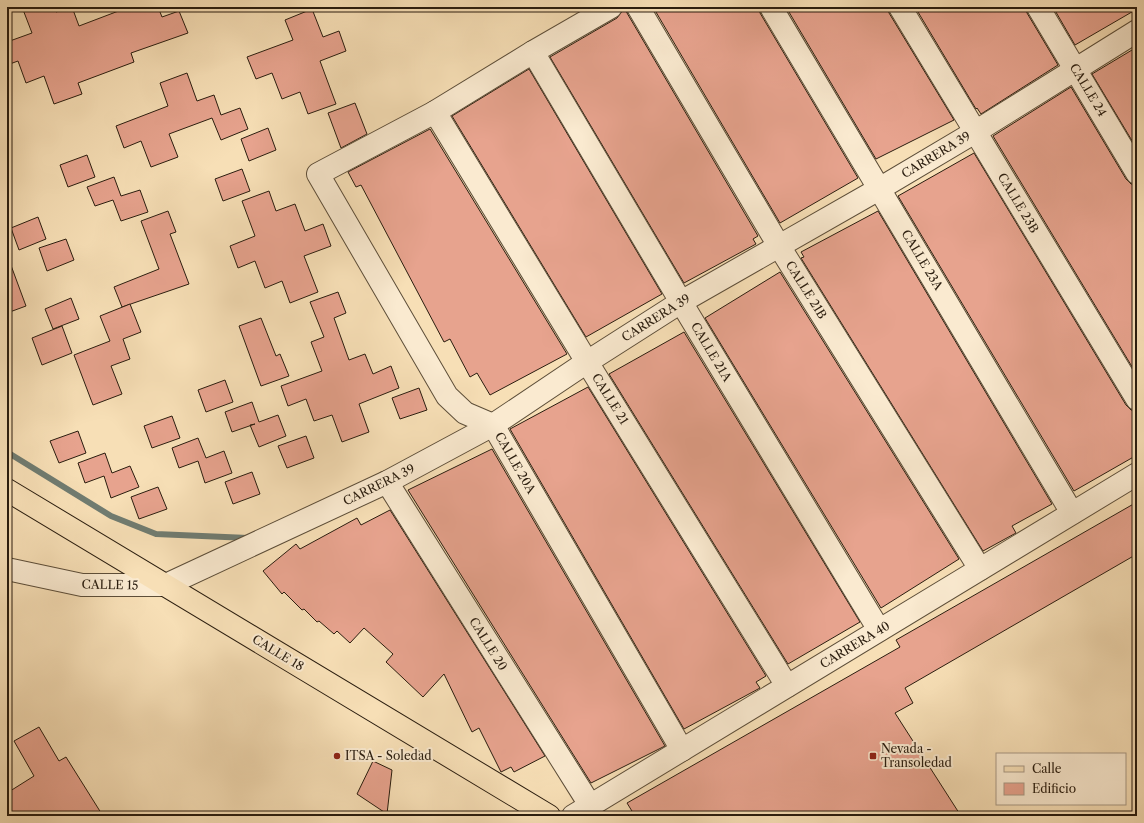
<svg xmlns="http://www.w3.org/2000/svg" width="1144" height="823" font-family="'Libre Caslon Text',serif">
  <rect width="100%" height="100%" fill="#f7dfb6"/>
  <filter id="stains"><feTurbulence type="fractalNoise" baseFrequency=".005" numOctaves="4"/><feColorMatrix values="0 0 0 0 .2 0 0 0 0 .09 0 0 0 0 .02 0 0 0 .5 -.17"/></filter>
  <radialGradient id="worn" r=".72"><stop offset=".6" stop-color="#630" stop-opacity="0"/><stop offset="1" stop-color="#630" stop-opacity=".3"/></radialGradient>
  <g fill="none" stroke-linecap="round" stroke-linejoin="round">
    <polyline stroke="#707c71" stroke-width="6" points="7,452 111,516 156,534 248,538"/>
  </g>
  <g fill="#e7a38e" stroke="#2a1d0f">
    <polygon points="22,7 54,7 56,12 72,7 79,26 129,7 158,7 162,17 179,11 188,33 131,53 134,62 78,83 82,94 54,104 44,76 26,83 18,61 7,65 7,42 32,33"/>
    <polygon points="653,7 759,7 760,13 858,178 780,223"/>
    <polygon points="786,7 888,7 889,13 954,120 876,159"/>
    <polygon points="915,7 1026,7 1027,13 1058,65 981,114 977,108 976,109"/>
    <polygon points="1053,7 1137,7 1137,9 1075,45"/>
    <polygon points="312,9 323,37 339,31 346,51 320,61 336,104 308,114 300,92 282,99 272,73 256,79 247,57 293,40 285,20"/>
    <polygon points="626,9 627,13 758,236 753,239 756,244 684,283 550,57 617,18 622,11"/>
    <polygon points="1137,47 1137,149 1092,74"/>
    <polygon points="529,69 662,294 586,337 452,116"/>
    <polygon points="187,73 197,101 214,95 221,115 240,108 248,129 221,140 212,118 169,134 178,157 151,167 141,141 124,148 116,126 168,106 160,83"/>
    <polygon points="1071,87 1126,179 1131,184 1137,185 1137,375 993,136"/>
    <polygon points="355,103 367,134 341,148 328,113"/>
    <polygon points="268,128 276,150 249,161 241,139"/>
    <polygon points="430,129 567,354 490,395 477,373 470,377 450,339 444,342 361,185 356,187 348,172"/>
    <polygon points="974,153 1126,405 1131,410 1137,411 1137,455 1074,491 898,196"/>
    <polygon points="87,155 95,177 68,187 60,165"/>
    <polygon points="242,169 250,191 223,201 215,179"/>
    <polygon points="114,177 121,196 140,190 148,212 121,221 113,200 95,206 87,187"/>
    <polygon points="269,191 276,211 295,204 305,231 323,224 331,246 304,256 318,292 290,303 282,281 265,288 255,261 238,268 230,246 255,236 242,201"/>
    <polygon points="168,211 176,232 170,234 189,284 122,307 114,287 159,269 141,221"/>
    <polygon points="878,211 1052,504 1012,526 1016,533 983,551 801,258 804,257 801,252"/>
    <polygon points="38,217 46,239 19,250 11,228"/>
    <polygon points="66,239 74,260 47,271 39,248"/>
    <polygon points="7,260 9,260 26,306 7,313"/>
    <polygon points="780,272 959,559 881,608 705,318"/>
    <polygon points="338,292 346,313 334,318 349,360 365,354 373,374 391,366 399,388 359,404 369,432 342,442 332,415 314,421 306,399 288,406 281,386 322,371 311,342 324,337 310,302"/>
    <polygon points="71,298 79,319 53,329 45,309"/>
    <polygon points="130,304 141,332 123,339 130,359 111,366 122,394 93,405 74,355 110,341 100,316"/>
    <polygon points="261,318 276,356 280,354 289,376 261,386 239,326"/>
    <polygon points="62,326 72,353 42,365 32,338"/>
    <polygon points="684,332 860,622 788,664 609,374"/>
    <polygon points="225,380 233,402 206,412 198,390"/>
    <polygon points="588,387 766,676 756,682 760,688 684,729 510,429"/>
    <polygon points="419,388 427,410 400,419 392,398"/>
    <polygon points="252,402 259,422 278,415 286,436 259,447 250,425 255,424 232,432 225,412"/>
    <polygon points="172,416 180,438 152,448 144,426"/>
    <polygon points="78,431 86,453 59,463 50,441"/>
    <polygon points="306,436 314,458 287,468 278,446"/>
    <polygon points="198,438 206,458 224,451 232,473 205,483 198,461 179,468 172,448"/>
    <polygon points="492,449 665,746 591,783 408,490"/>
    <polygon points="105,453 112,473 130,466 139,487 111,498 104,476 85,483 78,463"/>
    <polygon points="252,472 260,494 233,504 225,482"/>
    <polygon points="158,487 167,509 139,519 131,497"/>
    <polygon points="1137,502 1137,554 905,688 913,703 895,713 961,816 635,816 627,803 900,647 896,640"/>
    <polygon points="390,510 545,756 514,772 511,767 501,772 479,728 472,732 444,674 423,697 386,662 393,654 364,628 350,643 337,631 334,634 319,621 317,622 304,609 302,610 284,592 282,594 263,571 296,544 300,549 357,518 361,525"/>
    <polygon points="39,727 59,761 66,757 103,816 7,816 7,793 34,776 14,741"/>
    <polygon points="373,761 392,770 387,814 357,794"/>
  </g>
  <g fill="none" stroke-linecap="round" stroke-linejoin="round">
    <defs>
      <g id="minor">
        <polyline points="611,7 533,52 435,112 318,174 447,396 465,413 493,425 682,750"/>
        <polyline points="638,7 779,246 980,569"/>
        <polyline points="771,7 1072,513"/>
        <polyline points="900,7 1137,399"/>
        <polyline points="1038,7 1137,173"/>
        <polyline points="533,52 681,302 879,630"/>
        <polyline points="435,112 587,362 787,686"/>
        <polyline points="387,482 590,805"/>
        <polyline points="7,569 82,585 166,585 387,482 493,425 587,362 681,302 879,189 975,132 1137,31"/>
        <polyline points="573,816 1137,474"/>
      </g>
      <polyline id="major" points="7,490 549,816"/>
    </defs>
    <use href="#minor" stroke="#5d4e39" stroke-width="24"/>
    <use href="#major" stroke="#2a1d0f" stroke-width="24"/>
    <use href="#minor" stroke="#faead0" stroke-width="22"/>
    <use href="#major" stroke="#f7dfb6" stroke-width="22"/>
  </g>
  <g fill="#8f2418" stroke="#faead0" stroke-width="1.5">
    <circle cx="337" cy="756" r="4"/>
    <rect x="869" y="752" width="8" height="8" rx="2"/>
  </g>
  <g text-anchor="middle" stroke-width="4" stroke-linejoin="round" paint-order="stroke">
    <g font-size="12" fill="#2a1d0f" stroke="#faead0">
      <text transform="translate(1088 90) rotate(59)" y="4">CALLE 24</text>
      <text transform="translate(936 155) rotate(-31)" y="4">CARRERA 39</text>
      <text transform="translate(1018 203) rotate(59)" y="4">CALLE 23B</text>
      <text transform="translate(922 260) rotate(59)" y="4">CALLE 23A</text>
      <text transform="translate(806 290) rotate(58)" y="4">CALLE 21B</text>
      <text transform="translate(656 318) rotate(-32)" y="4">CARRERA 39</text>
      <text transform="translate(711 352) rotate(59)" y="4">CALLE 21A</text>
      <text transform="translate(610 399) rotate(58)" y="4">CALLE 21</text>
      <text transform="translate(515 463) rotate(60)" y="4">CALLE 20A</text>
      <text transform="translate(379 485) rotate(-26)" y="4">CARRERA 39</text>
      <text transform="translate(110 585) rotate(1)" y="4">CALLE 15</text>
      <text transform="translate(488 644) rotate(58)" y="4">CALLE 20</text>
      <text transform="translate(855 645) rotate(-31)" y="4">CARRERA 40</text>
      <text transform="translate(278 653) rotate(31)" y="4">CALLE 18</text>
    </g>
    <g font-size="12" fill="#2a1d0f" stroke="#faead0" text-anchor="start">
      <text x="881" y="753">Nevada -<tspan x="881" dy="14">Transoledad</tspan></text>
      <text x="345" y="760">ITSA - Soledad</text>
    </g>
  </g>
  <rect width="1144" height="823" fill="none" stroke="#f7dfb6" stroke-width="24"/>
  <rect x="8" y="8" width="1128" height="807" fill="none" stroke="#2a1d0f" stroke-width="2"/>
  <rect x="12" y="12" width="1120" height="799" fill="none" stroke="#2a1d0f"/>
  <rect x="996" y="753" width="130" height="52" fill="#faead0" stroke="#a79883"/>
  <rect x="1004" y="766" width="20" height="6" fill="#f7dfb6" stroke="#a79883"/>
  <text x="1032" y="773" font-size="12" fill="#2a1d0f">Calle</text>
  <rect x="1004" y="783" width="20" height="12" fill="#e7a38e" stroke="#a79883"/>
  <text x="1032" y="793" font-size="12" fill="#2a1d0f">Edificio</text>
  <rect width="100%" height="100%" filter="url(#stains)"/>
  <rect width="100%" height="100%" fill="url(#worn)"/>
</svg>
